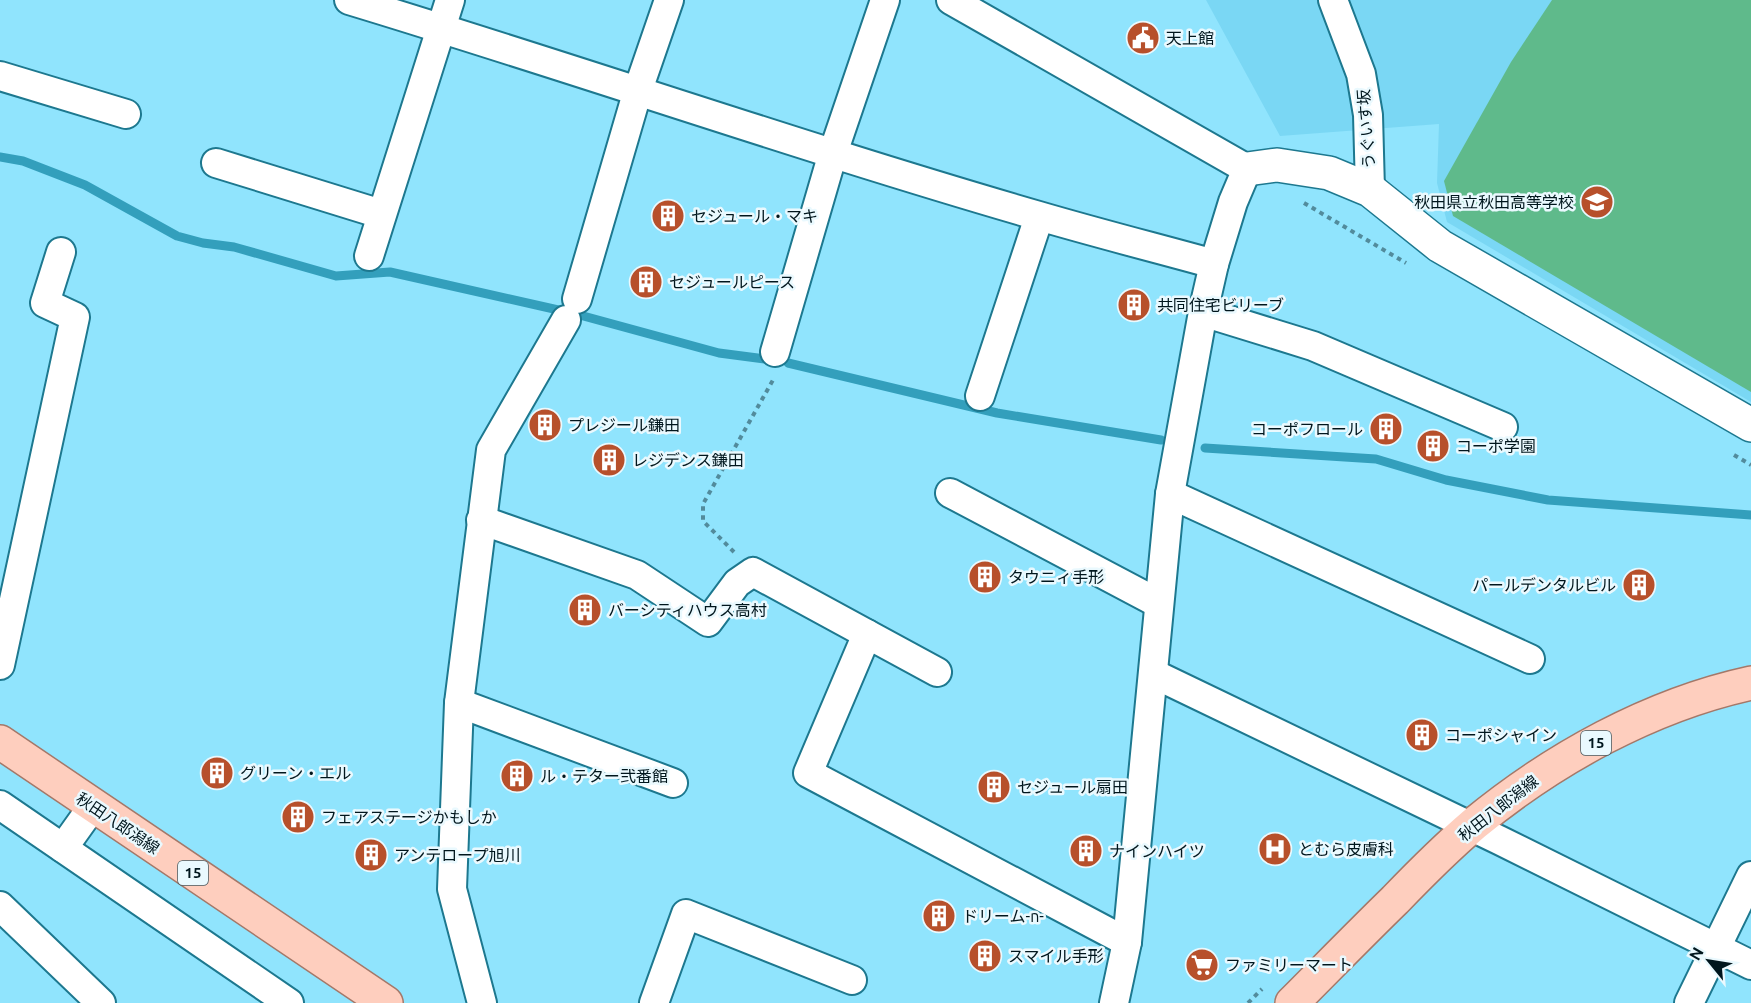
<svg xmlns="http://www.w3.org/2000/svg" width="1751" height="1003" font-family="Ubuntu,'Noto Sans JP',sans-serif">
  <rect width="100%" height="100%" fill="#90e4fd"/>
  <polygon fill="#7ad7f4" points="1206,0 1751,0 1751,402 1447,222 1437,183 1439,124 1280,136"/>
  <polygon fill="#5fba8b" points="1552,0 1751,0 1751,392 1453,216 1444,181 1511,62"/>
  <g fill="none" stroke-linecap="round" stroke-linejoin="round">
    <g stroke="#339fbc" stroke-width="9">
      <polyline points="0,157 23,161 85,185 177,236 203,243 234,247 336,276 390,272 576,314 719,353 765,359"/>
      <polyline points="788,363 997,413 1161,440"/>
      <polyline points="1205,448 1376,459 1446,480 1548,500 1751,515"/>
    </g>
    <defs>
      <g id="minor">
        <path d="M 349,0 C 580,70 807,149 1039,216 C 1097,233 1156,248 1214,264"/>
        <polyline points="951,0 1247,169 1233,202 1214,264 1203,312 1170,494 1127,942 1114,1003"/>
        <polyline points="1333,0 1361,74 1368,115 1370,190"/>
        <polyline points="0,76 126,114"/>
        <polyline points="216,163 381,214"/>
        <polyline points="369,256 450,0"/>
        <polyline points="577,299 638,90 669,0"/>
        <polyline points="1203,312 1313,346 1503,427"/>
        <polyline points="775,352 833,153 885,0"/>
        <polyline points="980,396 1039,217"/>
        <polyline points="950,493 1158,603"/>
        <polyline points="1170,494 1530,659"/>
        <polyline points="481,520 637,575 708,622 737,583 753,572 867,634 808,773 1127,942"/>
        <polyline points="867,634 937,672"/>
        <polyline points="0,665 75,317 45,303 61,252"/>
        <polyline points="1154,674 1499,840 1751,965"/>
        <polyline points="459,703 673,783"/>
        <polyline points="0,805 289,1003"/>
        <polyline points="63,848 93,806"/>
        <polyline points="0,906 101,1003"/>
        <polyline points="482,1003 452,889 459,703 491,450 566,320"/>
        <polyline points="654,1003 686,914 852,980"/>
        <polyline points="1689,1003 1751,876"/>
      </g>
      <polyline id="tertiary" points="1247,169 1277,165 1329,173 1370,190 1440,246 1751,425"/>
      <g id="primary">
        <polyline points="0,742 386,1003"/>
        <path d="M 1292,1003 C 1326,969 1360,934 1395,900 C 1420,874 1446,848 1474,824 C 1553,759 1650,705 1751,683"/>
      </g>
    </defs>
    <use href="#minor" stroke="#1d788f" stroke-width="32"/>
    <use href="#tertiary" stroke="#1d788f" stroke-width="36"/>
    <use href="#primary" stroke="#a47869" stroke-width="36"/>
    <g stroke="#528b9c" stroke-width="4" stroke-dasharray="4.5 4.5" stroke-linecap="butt">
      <polyline points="1304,203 1406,263"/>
      <polyline points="1734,455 1751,465"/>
      <polyline points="734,552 703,521 703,504 773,380"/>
      <polyline points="1248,1003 1262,989"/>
    </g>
    <use href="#minor" stroke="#fff" stroke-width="28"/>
    <use href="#tertiary" stroke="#fff" stroke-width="33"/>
    <use href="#primary" stroke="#fecebe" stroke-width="33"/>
  </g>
  <defs>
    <symbol id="civic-disc" viewBox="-11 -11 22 22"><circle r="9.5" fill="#b7502b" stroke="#eaf9fe"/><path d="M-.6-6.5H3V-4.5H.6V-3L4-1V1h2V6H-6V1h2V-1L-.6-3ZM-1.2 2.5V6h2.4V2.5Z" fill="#fff"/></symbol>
    <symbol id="school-disc" viewBox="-11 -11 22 22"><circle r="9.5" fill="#b7502b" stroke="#eaf9fe"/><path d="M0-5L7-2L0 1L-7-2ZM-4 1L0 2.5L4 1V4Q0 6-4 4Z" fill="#fff"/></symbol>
    <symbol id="building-disc" viewBox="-11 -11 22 22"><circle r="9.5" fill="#b7502b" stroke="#eaf9fe"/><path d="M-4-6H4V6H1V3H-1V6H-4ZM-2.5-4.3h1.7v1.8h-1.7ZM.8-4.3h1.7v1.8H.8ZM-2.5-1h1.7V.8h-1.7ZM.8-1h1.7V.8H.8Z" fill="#fff"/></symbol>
    <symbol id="hospital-disc" viewBox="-11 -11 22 22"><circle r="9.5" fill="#b7502b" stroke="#eaf9fe"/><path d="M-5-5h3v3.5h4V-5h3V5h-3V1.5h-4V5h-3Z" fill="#fff"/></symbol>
    <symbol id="supermarket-disc" viewBox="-11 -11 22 22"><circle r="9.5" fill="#b7502b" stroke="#eaf9fe"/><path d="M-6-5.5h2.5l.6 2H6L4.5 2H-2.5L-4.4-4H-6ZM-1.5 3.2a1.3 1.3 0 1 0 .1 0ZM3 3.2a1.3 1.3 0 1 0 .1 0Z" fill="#fff"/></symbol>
  </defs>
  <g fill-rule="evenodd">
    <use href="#civic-disc" x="1124" y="19" width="38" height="38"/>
    <use href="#school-disc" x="1578" y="183" width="38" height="38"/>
    <use href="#building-disc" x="649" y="197" width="38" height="38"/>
    <use href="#building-disc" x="627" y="263" width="38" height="38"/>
    <use href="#building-disc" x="1115" y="286" width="38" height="38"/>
    <use href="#building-disc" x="526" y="406" width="38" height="38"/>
    <use href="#building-disc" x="1367" y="410" width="38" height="38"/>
    <use href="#building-disc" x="1414" y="427" width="38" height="38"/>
    <use href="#building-disc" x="590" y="441" width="38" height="38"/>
    <use href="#building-disc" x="966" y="558" width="38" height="38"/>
    <use href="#building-disc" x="1620" y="566" width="38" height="38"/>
    <use href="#building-disc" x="566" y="591" width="38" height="38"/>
    <use href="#building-disc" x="1403" y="716" width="38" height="38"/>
    <use href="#building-disc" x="198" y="754" width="38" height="38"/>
    <use href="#building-disc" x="498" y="757" width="38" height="38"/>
    <use href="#building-disc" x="975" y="768" width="38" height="38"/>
    <use href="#building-disc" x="279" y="798" width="38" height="38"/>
    <use href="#hospital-disc" x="1256" y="830" width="38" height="38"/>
    <use href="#building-disc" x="1067" y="832" width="38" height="38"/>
    <use href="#building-disc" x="352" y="836" width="38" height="38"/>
    <use href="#building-disc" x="920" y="897" width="38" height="38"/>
    <use href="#building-disc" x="966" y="937" width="38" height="38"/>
    <use href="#supermarket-disc" x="1183" y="946" width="38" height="38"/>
  </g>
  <g text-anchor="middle" stroke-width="5" stroke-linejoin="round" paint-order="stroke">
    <g fill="#eaf9fe" stroke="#465a60" stroke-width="1.5">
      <rect x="1581" y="731" width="30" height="24" rx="4.5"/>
      <rect x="178" y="861" width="30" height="24" rx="4.5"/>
    </g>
    <g font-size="15" font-weight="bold" fill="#00161d">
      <text x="1596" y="748">15</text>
      <text x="193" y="878">15</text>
    </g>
    <g font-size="16" fill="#00161d" stroke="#eaf9fe" text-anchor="start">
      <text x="1166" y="44">天上館</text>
      <text x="1574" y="208" text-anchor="end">秋田県立秋田高等学校</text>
      <text x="691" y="222">セジュール・マキ</text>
      <text x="669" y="288">セジュールピース</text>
      <text x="1157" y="311">共同住宅ビリーブ</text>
      <text x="568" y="431">プレジール鎌田</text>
      <text x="1363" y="435" text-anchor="end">コーポフロール</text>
      <text x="1456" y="452">コーポ学園</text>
      <text x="632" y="466">レジデンス鎌田</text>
      <text x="1008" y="583">タウニィ手形</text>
      <text x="1616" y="591" text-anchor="end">パールデンタルビル</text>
      <text x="608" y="616">バーシティハウス高村</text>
      <text x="1445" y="741">コーポシャイン</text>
      <text x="240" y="779">グリーン・エル</text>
      <text x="540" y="782">ル・テター弐番館</text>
      <text x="1017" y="793">セジュール扇田</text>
      <text x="321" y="823">フェアステージかもしか</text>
      <text x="1298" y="855">とむら皮膚科</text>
      <text x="1109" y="857">ナインハイツ</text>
      <text x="394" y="861">アンテロープ旭川</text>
      <text x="962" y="922">ドリーム-n-</text>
      <text x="1008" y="962">スマイル手形</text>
      <text x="1225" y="971">ファミリーマート</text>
    </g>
    <g font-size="16" fill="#00161d" stroke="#eaf9fe">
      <text transform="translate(1366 129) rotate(-94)" y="6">うぐいす坂</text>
      <text transform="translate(1498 808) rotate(-38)" y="6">秋田八郎潟線</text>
      <text transform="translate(118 823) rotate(34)" y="6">秋田八郎潟線</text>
    </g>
  </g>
  <g transform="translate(1709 961) rotate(300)" stroke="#eaf9fe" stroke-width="4.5" paint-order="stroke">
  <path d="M0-4.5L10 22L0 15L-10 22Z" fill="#00161d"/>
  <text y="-9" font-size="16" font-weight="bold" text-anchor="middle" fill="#00161d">N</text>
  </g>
</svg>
